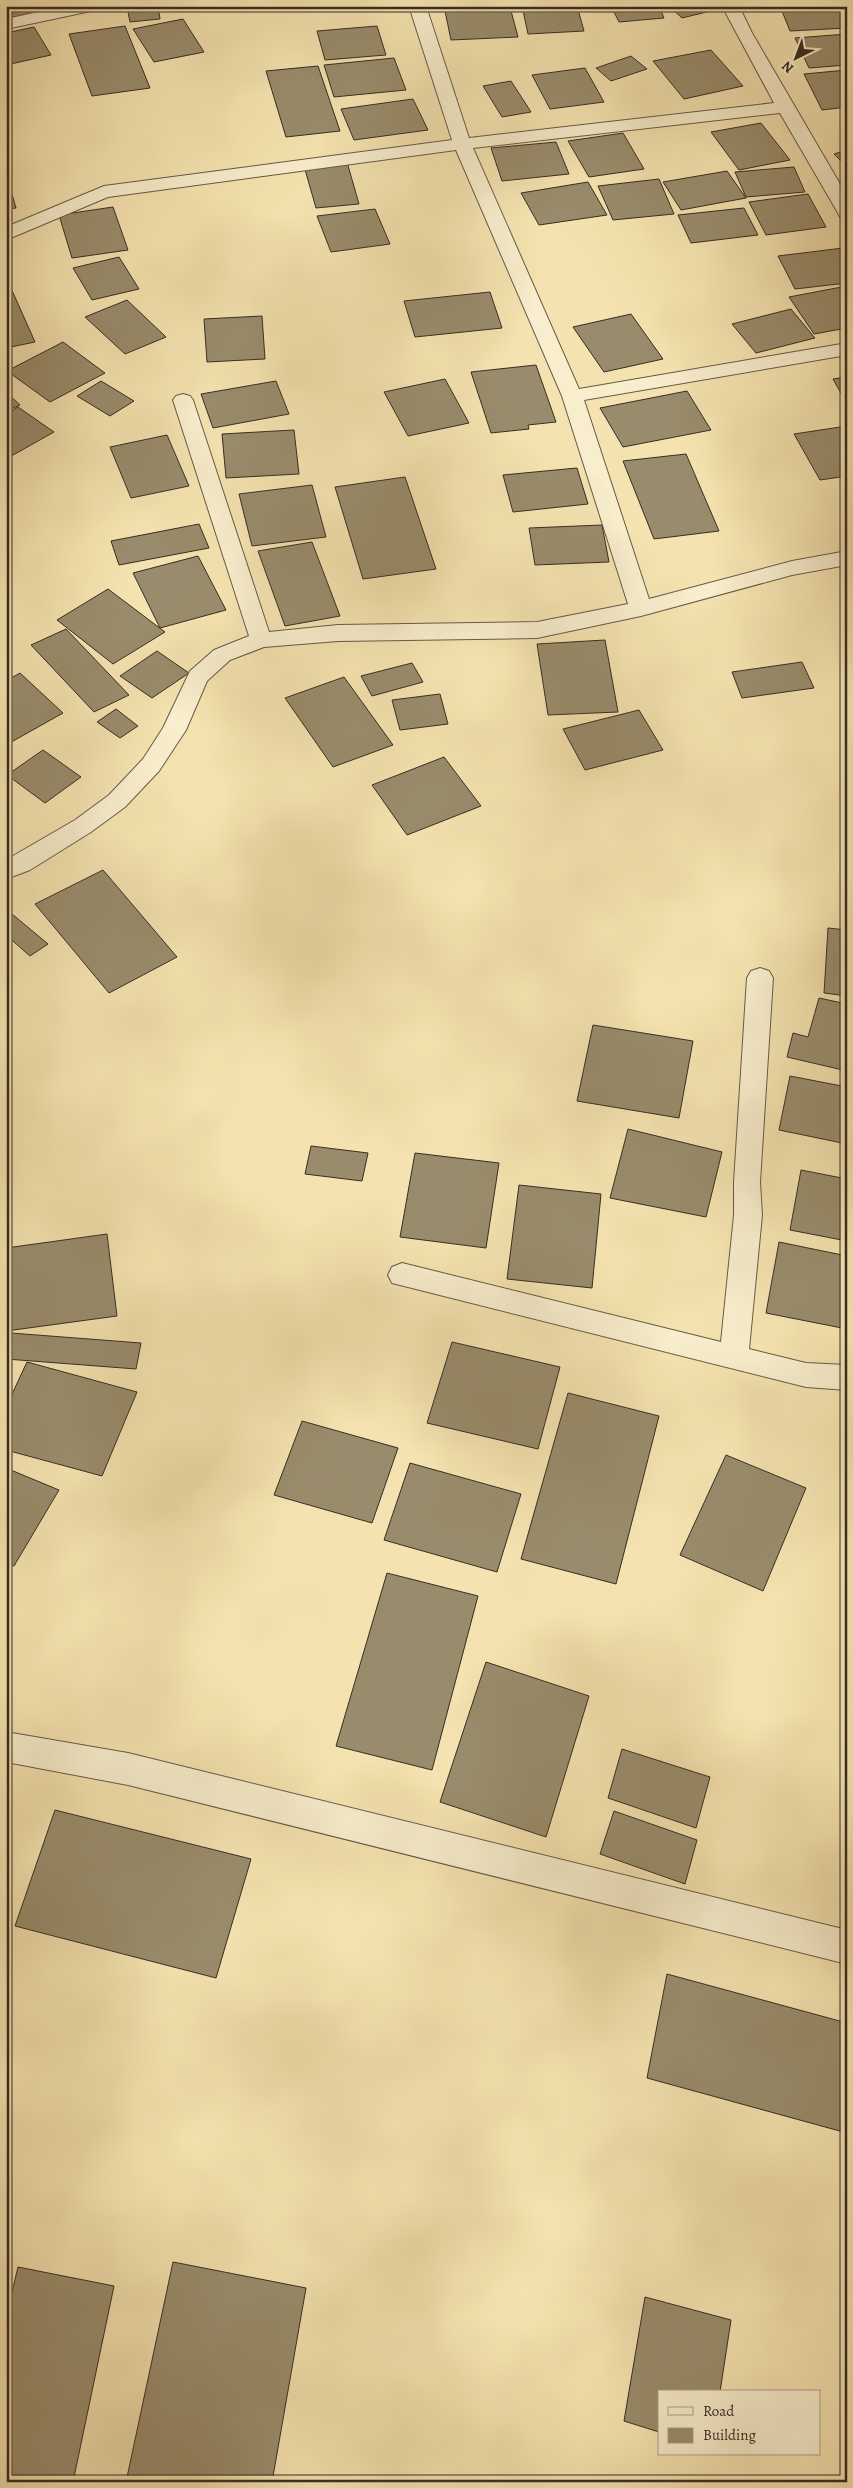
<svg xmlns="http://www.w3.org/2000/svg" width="853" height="2488" font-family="Alegreya,serif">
  <rect width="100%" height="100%" fill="#f4e3b0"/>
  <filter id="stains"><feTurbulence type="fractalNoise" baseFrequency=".004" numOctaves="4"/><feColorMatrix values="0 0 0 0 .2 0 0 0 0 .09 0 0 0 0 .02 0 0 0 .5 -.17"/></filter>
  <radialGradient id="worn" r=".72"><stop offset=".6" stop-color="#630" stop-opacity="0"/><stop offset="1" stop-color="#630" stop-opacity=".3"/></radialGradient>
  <g fill="#998c6c" stroke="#372d23">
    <polygon points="6,6 40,6 43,12 6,19"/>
    <polygon points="158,6 160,19 130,22 127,7"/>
    <polygon points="522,6 577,6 584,31 528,34"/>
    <polygon points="611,6 659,6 664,18 619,22"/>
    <polygon points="669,6 721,6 723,8 682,18"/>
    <polygon points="780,6 847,6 847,28 790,31"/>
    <polygon points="510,7 518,37 451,40 445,11"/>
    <polygon points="183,19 204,52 154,62 133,29"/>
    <polygon points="125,26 150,88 92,96 69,34"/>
    <polygon points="377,26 386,55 325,60 317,31"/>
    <polygon points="34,27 51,55 6,65 6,33"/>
    <polygon points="847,34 847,65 809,68 795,38"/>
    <polygon points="711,50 743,86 684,99 653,61"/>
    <polygon points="631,56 647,69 611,81 596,68"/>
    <polygon points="394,58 406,90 334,97 324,65"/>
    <polygon points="318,66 340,131 286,137 266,71"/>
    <polygon points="585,68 604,102 550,109 532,75"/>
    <polygon points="847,70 847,107 822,110 804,74"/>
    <polygon points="511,81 531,112 502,117 483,86"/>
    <polygon points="413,99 428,130 354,140 341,109"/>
    <polygon points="761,123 790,160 739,170 711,132"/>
    <polygon points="623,133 644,169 589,177 568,141"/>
    <polygon points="556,142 569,174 502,181 491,148"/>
    <polygon points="847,150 847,167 834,154"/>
    <polygon points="347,162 359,204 316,208 304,166"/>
    <polygon points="794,167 805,192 746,197 735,172"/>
    <polygon points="727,171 746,198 681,210 663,182"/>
    <polygon points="6,174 16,208 6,209"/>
    <polygon points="659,179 674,214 613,220 598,186"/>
    <polygon points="588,182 607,215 539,225 521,193"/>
    <polygon points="808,194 826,227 766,235 749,202"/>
    <polygon points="113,207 128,250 72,258 59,215"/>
    <polygon points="744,208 758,235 691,243 678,215"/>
    <polygon points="375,209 390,244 331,252 317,216"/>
    <polygon points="843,248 847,255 847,283 795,289 778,256"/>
    <polygon points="119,257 139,289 92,300 73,268"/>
    <polygon points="6,277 35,342 6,348"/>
    <polygon points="847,286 847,328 814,334 789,297"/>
    <polygon points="490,292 502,328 415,337 404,301"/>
    <polygon points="127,300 166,337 125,354 85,317"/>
    <polygon points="791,309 815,338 756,353 732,324"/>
    <polygon points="631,314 663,359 604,372 573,327"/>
    <polygon points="262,316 265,359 207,362 204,319"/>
    <polygon points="63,342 105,373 50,402 7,371"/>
    <polygon points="536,365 556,422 528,425 529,429 491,433 471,372"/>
    <polygon points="847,377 847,404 833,379"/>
    <polygon points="445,379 469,423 408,436 384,392"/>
    <polygon points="101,381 134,401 110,416 77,396"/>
    <polygon points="276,381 289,414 213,428 201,394"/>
    <polygon points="687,391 711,430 623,447 600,408"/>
    <polygon points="6,392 20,405 6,411"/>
    <polygon points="18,407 54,432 6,459 6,414"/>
    <polygon points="847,426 847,476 820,480 794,434"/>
    <polygon points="294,430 299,474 226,478 222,434"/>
    <polygon points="167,435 189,486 131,498 110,447"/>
    <polygon points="686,454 719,531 654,539 623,461"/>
    <polygon points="577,468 588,504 513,512 503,475"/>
    <polygon points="405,477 436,569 363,579 335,487"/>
    <polygon points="312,485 326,537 252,546 239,494"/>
    <polygon points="199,524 209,548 119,565 111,541"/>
    <polygon points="602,525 609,562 535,565 529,528"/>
    <polygon points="312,542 340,616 285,626 258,551"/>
    <polygon points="198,556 226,610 160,628 133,573"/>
    <polygon points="108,589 165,632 113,664 57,620"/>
    <polygon points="66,629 129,695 94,712 31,645"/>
    <polygon points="605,640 618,712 548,715 537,644"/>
    <polygon points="157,651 189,673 152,698 120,676"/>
    <polygon points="802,662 814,688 742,698 732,672"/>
    <polygon points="412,663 423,682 372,696 361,676"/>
    <polygon points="20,673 63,713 6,745 6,681"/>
    <polygon points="344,677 393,745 333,767 285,698"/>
    <polygon points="440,694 448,724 400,730 392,700"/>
    <polygon points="116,709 138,726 120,738 97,722"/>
    <polygon points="639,710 663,750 585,770 563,729"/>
    <polygon points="43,750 81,777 45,803 7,775"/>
    <polygon points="444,757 481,806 407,835 372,785"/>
    <polygon points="103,870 177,957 109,993 35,904"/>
    <polygon points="6,909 48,944 30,956 6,935"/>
    <polygon points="828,928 847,930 847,996 824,993"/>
    <polygon points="819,998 847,1004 847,1071 787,1057 793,1033 808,1037"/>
    <polygon points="593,1025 693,1041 679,1118 577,1101"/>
    <polygon points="790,1076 847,1087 847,1144 779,1130"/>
    <polygon points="628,1129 722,1152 706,1217 610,1198"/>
    <polygon points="311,1146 368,1153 362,1181 305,1174"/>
    <polygon points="415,1153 499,1163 486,1248 400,1237"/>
    <polygon points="801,1170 847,1179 847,1241 790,1230"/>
    <polygon points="519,1185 601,1194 592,1288 507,1279"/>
    <polygon points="107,1234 117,1316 6,1331 6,1248"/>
    <polygon points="779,1242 847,1256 847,1329 766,1313"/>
    <polygon points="11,1333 141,1343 136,1369 6,1359"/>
    <polygon points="452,1342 560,1367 538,1449 427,1423"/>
    <polygon points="27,1362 137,1392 102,1476 6,1450 6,1407"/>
    <polygon points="568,1393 659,1416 616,1584 521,1559"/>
    <polygon points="302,1421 398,1448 372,1523 274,1495"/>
    <polygon points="726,1455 806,1488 763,1591 680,1555"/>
    <polygon points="410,1463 521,1494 497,1572 384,1540"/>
    <polygon points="6,1468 59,1490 14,1566 6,1562"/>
    <polygon points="387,1573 478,1596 432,1770 336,1746"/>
    <polygon points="486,1662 589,1696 546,1837 440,1802"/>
    <polygon points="622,1749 710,1777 696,1828 608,1798"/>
    <polygon points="55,1810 251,1859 216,1978 15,1926"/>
    <polygon points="614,1811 697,1840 685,1884 600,1854"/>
    <polygon points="667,1974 847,2023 847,2133 647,2078"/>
    <polygon points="173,2262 306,2288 272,2482 126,2482"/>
    <polygon points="18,2267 114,2286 73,2482 6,2482 6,2317"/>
    <polygon points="645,2297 731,2320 720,2392 659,2392 659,2432 624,2421"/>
  </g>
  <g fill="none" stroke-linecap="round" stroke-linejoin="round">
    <defs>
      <g id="minor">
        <polygon points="66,6 99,6 91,11 6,29 6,19"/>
        <polygon points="409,6 426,6 469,138 774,103 722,6 739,6 752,33 847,196 847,219 840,217 838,213 780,113 473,148 579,389 847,343 847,355 584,400 649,599 792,561 847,551 847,565 792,575 641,616 537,638 338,641 264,647 230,660 207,681 186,730 159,771 125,807 91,832 30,870 6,879 6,860 75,820 109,795 143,759 163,728 190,671 214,650 249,636 173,400 176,396 183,394 190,396 193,400 269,632 338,625 537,622 628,604 562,396 456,150 108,197 6,240 6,227 104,186 452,140"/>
        <polygon points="760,968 769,971 773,978 760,1182 762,1215 749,1349 806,1363 847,1365 847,1390 806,1387 392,1283 388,1275 392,1267 402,1263 721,1342 734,1215 734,1182 747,978 751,971"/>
        <polygon points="6,1732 128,1753 847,1930 847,1964 128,1785 6,1762"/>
      </g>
    </defs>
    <use href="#minor" stroke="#665a46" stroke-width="2"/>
    <use href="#minor" fill="#f8edcc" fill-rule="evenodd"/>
  </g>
  <rect width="853" height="2488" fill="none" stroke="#f4e3b0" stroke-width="25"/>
  <rect x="8" y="8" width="838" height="2473" fill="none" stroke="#372d23" stroke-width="2.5"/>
  <rect x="12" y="12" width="828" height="2463" fill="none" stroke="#372d23"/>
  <rect x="658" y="2390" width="162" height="65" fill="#f8edcc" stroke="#aba088"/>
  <rect x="668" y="2407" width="25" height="8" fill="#f8edcc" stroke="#aba088"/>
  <text x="703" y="2416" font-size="15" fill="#372d23">Road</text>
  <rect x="668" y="2428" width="25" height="15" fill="#998c6c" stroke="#aba088"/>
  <text x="703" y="2440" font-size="15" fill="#372d23">Building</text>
  <g transform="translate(796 58) rotate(222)" stroke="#f8edcc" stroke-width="4" paint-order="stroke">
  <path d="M0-4L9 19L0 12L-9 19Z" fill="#372d23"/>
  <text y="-8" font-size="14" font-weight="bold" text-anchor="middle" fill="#372d23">N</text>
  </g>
  <rect width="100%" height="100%" filter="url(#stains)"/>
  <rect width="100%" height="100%" fill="url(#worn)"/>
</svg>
